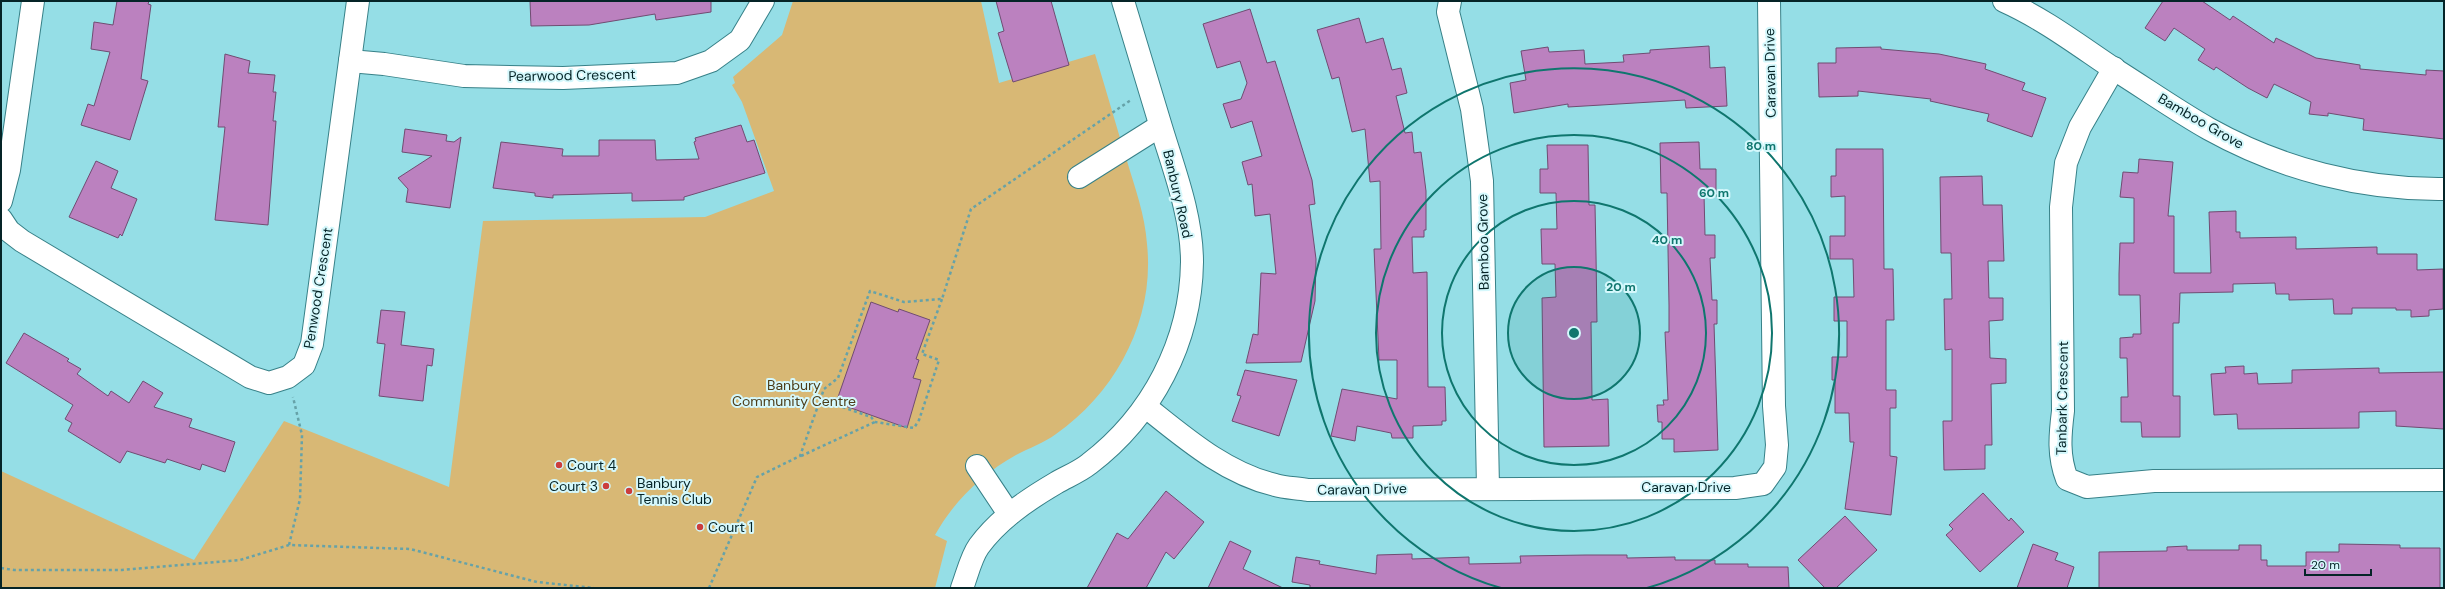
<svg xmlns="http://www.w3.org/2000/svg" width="2445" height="589" font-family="'DM Sans',sans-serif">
  <rect width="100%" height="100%" fill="#95dee6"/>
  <path fill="#d8b875" d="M 793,1 L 981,1 L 999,83 L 1095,54 C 1106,90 1116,125 1127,161 C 1135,188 1145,215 1147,244 C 1155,319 1117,391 1056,434 C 1044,443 1029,448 1016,455 C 982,474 954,501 935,535 L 947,541 L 935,588 L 1,588 L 1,471 L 194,560 L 284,421 L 449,487 L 483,221 L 705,217 L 774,191 L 742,102 L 732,85 L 735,83 L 733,77 L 782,35 Z"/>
  <g fill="#bb81bf" stroke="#704c72">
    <polygon points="117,1 149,1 148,4 151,5 141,79 148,81 130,140 81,125 88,104 94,106 110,52 91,49 94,22 113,25"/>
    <polygon points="530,1 711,1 711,12 656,20 655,14 589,25 531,26"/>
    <polygon points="996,1 1051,1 1069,65 1013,82 998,33 1004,31"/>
    <polygon points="2163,1 2202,1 2230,20 2233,16 2274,43 2276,38 2316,58 2360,65 2360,69 2426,75 2426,70 2444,71 2444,139 2363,130 2364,119 2328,113 2328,116 2309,114 2311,102 2274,84 2267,98 2248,88 2216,67 2214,70 2198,60 2205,49 2174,28 2165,41 2145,28"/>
    <polygon points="1250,9 1267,63 1275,61 1312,180 1315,204 1309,205 1316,259 1315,301 1301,362 1246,363 1253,334 1258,335 1261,273 1276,274 1270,214 1255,216 1252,184 1248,185 1242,162 1262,156 1252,121 1231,128 1223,104 1241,99 1247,83 1240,61 1217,68 1203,24"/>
    <polygon points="1359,18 1366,43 1383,38 1392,70 1401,68 1407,93 1396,96 1405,133 1412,132 1414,153 1421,152 1426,191 1426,230 1424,230 1424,237 1412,237 1413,273 1427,272 1428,387 1445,387 1446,421 1442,421 1442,425 1413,426 1413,438 1392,438 1391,433 1357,426 1355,441 1331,436 1342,389 1397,399 1397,360 1379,360 1374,249 1381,249 1380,181 1370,182 1365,129 1352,132 1339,77 1332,79 1317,30"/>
    <polygon points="1709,46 1710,68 1725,67 1727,106 1686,108 1685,100 1568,107 1568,104 1514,113 1510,83 1526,80 1521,51 1548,47 1549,52 1584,50 1585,64 1624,62 1623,55 1650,53 1650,50"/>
    <polygon points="1881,47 1881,49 1939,54 1986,64 1985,69 2025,83 2022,90 2046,98 2032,137 1987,121 1989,114 1930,101 1931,99 1858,91 1858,96 1819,97 1818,63 1836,63 1836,48"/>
    <polygon points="225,54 250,61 248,73 275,75 273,92 276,92 273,121 276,121 268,225 215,220 225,127 218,127"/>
    <polygon points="741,125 747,142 754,140 765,173 684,197 684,200 632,201 632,193 553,195 553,198 535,196 535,193 493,188 501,142 563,149 562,156 599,156 599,140 655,140 656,160 699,159 694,142 696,141 695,138"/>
    <polygon points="405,129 447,135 446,141 454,142 461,137 450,208 406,202 408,189 398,178 432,156 402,152"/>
    <polygon points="1699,142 1700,169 1716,169 1716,193 1704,194 1705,235 1715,235 1715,258 1710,258 1712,300 1717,300 1717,324 1714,324 1718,450 1674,452 1674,439 1662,439 1662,422 1658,422 1657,405 1664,405 1663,400 1668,400 1665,332 1669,332 1669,305 1667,193 1661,193 1660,143"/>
    <polygon points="1547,145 1588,145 1589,205 1595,205 1596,255 1597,322 1591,322 1592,400 1608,399 1609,446 1544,447 1542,298 1556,297 1555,264 1542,264 1541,229 1557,229 1556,193 1540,193 1540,169 1548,169"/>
    <polygon points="1836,149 1883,149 1884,269 1893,269 1894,320 1886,320 1886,390 1896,390 1896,408 1890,408 1890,456 1897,457 1891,515 1845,509 1854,442 1850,442 1849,413 1835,413 1835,380 1832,380 1832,357 1847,357 1847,321 1834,321 1834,297 1854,297 1853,259 1830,259 1830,236 1845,236 1845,196 1831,197 1831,176 1836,176"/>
    <polygon points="2139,159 2173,162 2168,216 2174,216 2174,273 2211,273 2209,212 2236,211 2236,232 2240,232 2240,238 2296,237 2296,249 2377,247 2377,254 2417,254 2417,270 2443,269 2443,309 2429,310 2429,316 2411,317 2411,310 2396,310 2396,308 2352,308 2352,314 2334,314 2333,299 2289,300 2289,294 2276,294 2275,283 2233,284 2233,292 2180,293 2179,323 2173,323 2173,396 2180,396 2180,437 2142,437 2141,422 2121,422 2121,397 2128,397 2127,358 2120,358 2120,338 2133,337 2133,334 2141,334 2140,295 2119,295 2119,274 2120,243 2134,243 2134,198 2120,197 2123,172 2138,173"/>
    <polygon points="96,161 118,171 111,188 137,199 122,236 120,234 118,238 69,217"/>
    <polygon points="1982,176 1983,205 2002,205 2004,261 1988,261 1989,298 2003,298 2003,320 1989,321 1990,358 2006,359 2006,383 1991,384 1992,445 1985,445 1985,469 1944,470 1943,421 1952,421 1952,349 1945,350 1944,299 1952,299 1951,253 1941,253 1940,177"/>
    <polygon points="871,302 898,312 899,309 930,320 916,359 919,360 913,378 921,380 907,428 837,403 837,400"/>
    <polygon points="381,310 405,312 401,345 434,349 432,366 427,365 423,401 379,396 385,344 377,343"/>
    <polygon points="24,333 69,359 67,361 81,369 77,374 108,396 111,391 129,403 143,381 163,393 154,407 192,419 189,427 235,442 225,472 202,464 200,470 167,459 165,463 127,451 120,463 68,431 72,423 65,419 73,405 6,363"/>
    <polygon points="2244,366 2244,374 2257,373 2258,384 2292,383 2292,370 2379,368 2379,373 2444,372 2444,429 2396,426 2396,411 2359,412 2359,428 2238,429 2237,414 2214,415 2211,374 2226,373 2225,367"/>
    <polygon points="1245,370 1297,380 1279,436 1232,421 1241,396 1237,395"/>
    <polygon points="1166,491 1204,522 1174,559 1166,552 1146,588 1087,588 1117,533 1128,539"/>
    <polygon points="1983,493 2009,521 2011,518 2024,532 1980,572 1946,535 1953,529 1949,525"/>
    <polygon points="1845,516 1877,550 1836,588 1825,588 1798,560"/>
    <polygon points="1230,541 1251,551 1243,569 1283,588 1208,588"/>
    <polygon points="2033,544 2058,553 2055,560 2074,567 2067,588 2017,588"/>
    <polygon points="2339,544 2400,545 2400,548 2440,548 2440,588 2099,588 2099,552 2167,551 2167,547 2187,546 2187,550 2239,550 2239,545 2261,545 2261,560 2267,560 2267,566 2306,566 2306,552 2339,552"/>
    <polygon points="1412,554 1412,559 1469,557 1469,564 1521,563 1520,556 1586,555 1627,555 1627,558 1675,557 1675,560 1715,560 1715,564 1748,564 1748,567 1788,567 1789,588 1310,588 1310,585 1292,582 1296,557 1320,561 1319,564 1376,574 1377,555"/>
  </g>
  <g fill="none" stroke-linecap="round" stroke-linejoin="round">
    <defs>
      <g id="minor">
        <polyline points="1450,1 1448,12 1472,109 1482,181 1488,488"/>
        <path d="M 2004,1 C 2044,19 2078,45 2114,69 C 2146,89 2177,111 2209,129 C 2281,169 2362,190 2444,189"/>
        <polyline points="350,61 384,64 464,76 563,78 677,73 711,61 740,40 763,1"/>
        <path d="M 2114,68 L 2080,127 L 2066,163 L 2061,207 L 2063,411 C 2060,435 2058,456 2067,479 L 2087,487 L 2154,481 L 2444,480"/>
        <polyline points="1079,177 1160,126"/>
        <polyline points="1,201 9,170 33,1"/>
        <polyline points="1,219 9,231 22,241 250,377 269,383 288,377 304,365 312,344 358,1"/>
        <path d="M 1146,407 C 1185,438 1225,473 1275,485 C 1285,488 1297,488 1308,490 L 1735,488 L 1763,484 L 1775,467 L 1777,445 L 1774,406 L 1769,1"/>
        <polyline points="977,466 1009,514"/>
        <path d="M 962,588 C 967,575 971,557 979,546 C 999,519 1027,500 1056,483 C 1066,477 1079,472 1089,464 C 1152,416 1191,342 1192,262 C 1192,216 1174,170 1161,127 C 1148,85 1136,43 1123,1"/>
      </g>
    </defs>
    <use href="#minor" stroke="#378188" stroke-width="24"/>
    <g stroke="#66a2a8" stroke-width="2.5" stroke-dasharray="3 3" stroke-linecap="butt">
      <polyline points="820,399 871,417 875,422 914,428 919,420 939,360 922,354 942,299"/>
      <polyline points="801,456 875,422"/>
      <polyline points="289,545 300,499 302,435 293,397"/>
      <polyline points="1,568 14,570 122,570 240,560 289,545 410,549 537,582 594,588"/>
      <polyline points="709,588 757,477 800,456 824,389 838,378 870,291 904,302 942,299 971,209 1131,100"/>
    </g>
    <use href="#minor" stroke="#fff" stroke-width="22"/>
  </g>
  <circle cx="1574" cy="333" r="66" fill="#0f766e" fill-opacity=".12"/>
  <g fill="none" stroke="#0f766e" stroke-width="2">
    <circle cx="1574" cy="333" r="66"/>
    <circle cx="1574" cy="333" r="132"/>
    <circle cx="1574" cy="333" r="198"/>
    <path d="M1501 588A265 265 0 1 1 1647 588"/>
  </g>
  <g fill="#cc3d3d" stroke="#d5f8fc" stroke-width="1.5">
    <circle cx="559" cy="465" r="4"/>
    <circle cx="606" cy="486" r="4"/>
    <circle cx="629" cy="491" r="4"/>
    <circle cx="700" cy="527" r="4"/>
  </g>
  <g text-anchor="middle" stroke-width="4" stroke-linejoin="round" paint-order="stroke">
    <g font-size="14" fill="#052427" stroke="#d5f8fc">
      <text transform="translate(1770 73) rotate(-91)" y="5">Caravan Drive</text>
      <text transform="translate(572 75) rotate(-1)" y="5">Pearwood Crescent</text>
      <text transform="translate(2201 121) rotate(30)" y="5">Bamboo Grove</text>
      <text transform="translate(1178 194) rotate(77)" y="5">Banbury Road</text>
      <text transform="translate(1483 242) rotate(-91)" y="5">Bamboo Grove</text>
      <text transform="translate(318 288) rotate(-81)" y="5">Penwood Crescent</text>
      <text transform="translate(2062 398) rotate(-89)" y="5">Tanbark Crescent</text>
      <text x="1686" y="492">Caravan Drive</text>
      <text transform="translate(1362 489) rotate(-1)" y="5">Caravan Drive</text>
    </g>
    <g font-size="14" fill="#4c3c18" stroke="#d5f8fc">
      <text x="794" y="390">Banbury<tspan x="794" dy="16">Community Centre</tspan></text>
    </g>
    <g font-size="14" fill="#052427" stroke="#d5f8fc" text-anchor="start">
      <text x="567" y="470">Court 4</text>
      <text x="637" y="488">Banbury<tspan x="637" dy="16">Tennis Club</tspan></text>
      <text x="598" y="491" text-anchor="end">Court 3</text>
      <text x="708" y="532">Court 1</text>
    </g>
  </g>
  <circle cx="1574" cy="333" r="6" fill="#0f766e" stroke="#d5f8fc" stroke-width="2"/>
  <g font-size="12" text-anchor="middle" font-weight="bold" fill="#0f766e" stroke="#d5f8fc" stroke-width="4" stroke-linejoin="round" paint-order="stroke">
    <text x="1761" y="150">80 m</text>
    <text x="1714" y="197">60 m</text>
    <text x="1667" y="244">40 m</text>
    <text x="1621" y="291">20 m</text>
  </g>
  <rect width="2445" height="589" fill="none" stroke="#052427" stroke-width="4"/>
  <path d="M2305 569v6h66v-6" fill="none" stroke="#052427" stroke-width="2"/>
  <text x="2311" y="569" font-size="12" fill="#052427" stroke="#d5f8fc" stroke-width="3" paint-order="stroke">20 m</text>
</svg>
